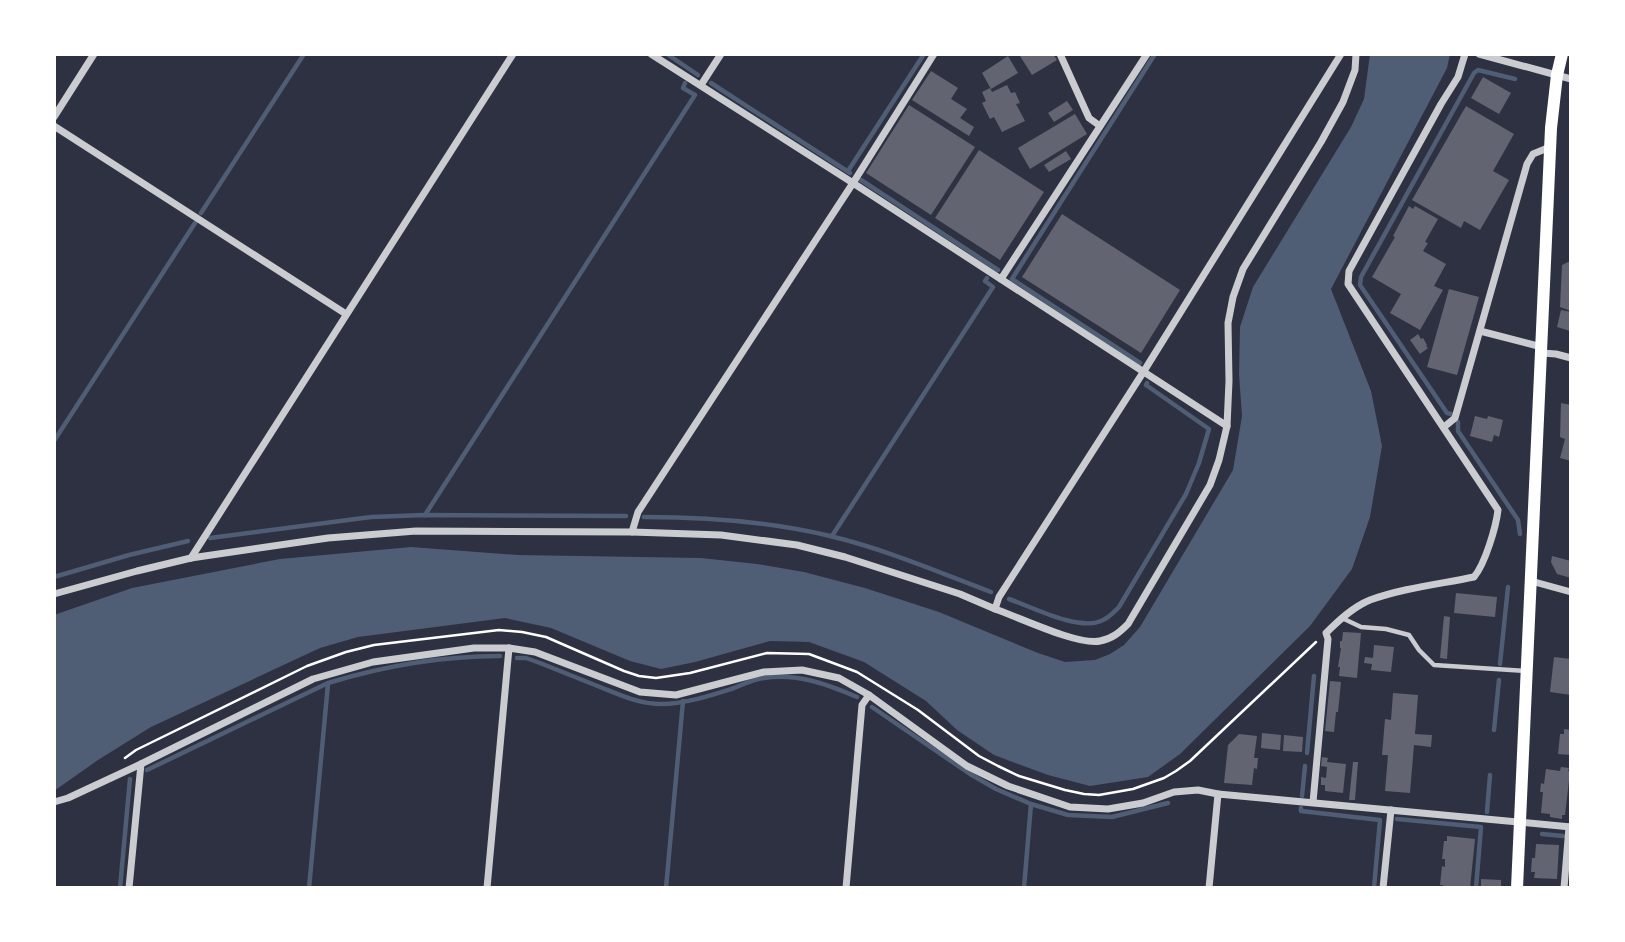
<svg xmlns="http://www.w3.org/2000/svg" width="1625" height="942" font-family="'Fira Sans',sans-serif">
  <rect width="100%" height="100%" fill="#2d3142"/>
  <polygon fill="#4f5d75" points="1370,54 1450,54 1447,68 1331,289 1371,391 1382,446 1370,517 1352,569 1310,626 1180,754 1148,777 1090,786 1048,775 994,755 957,730 926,701 864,662 809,642 770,641 695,662 661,669 630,661 551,628 505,618 358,637 320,648 151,727 98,760 54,791 54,615 132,588 280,559 411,547 518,555 701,558 757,564 804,572 865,588 939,612 1038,653 1065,662 1095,660 1110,654 1124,645 1140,627 1233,470 1242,416 1239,374 1240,327 1253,287 1351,127 1364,99"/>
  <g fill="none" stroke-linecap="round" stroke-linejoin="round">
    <g stroke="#4f5d75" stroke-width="4.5">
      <polyline points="667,54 698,75"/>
      <polyline points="711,83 850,173"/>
      <polyline points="848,171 924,54"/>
      <polyline points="861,180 998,270"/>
      <polyline points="201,213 304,54"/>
      <polyline points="1012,279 1155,54"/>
      <polyline points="1012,279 1140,363"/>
      <polyline points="1451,414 1447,413 1360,285 1361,277 1474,73 1478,70 1515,79"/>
      <polyline points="1458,422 1458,431 1518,520 1520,534"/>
      <polyline points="54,441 195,223"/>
      <polyline points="425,515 695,95 683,88 685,83"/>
      <path d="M 644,517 C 707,517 768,521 830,536 C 885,549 938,572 991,592"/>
      <polyline points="832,536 993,287 985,281 987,278"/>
      <polyline points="210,538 371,517 425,515 626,516"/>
      <polyline points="54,577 129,555 188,541"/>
      <path d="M 1009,599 C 1032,607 1078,631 1101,621 C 1109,618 1114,612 1119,607 L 1186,494 L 1199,463 L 1209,429 L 1146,385 L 1147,383"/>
      <path d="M 517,658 L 526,658 L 540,663 C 560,671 580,679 600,687 C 620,695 639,704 661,704 C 685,704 712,695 734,688 C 744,684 754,679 764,678 C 797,673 827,684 857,697"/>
      <polyline points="1500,664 1508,587"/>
      <polyline points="872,707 970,774 996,789 1031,804"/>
      <polyline points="1494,730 1499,680"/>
      <polyline points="1307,753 1314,676"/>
      <path d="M 147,770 L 328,683 C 384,666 442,656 500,656"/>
      <polyline points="1302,796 1305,766"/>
      <polyline points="1301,808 1301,811 1380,820 1374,888"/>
      <polyline points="1487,812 1490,775"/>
      <polyline points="1397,819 1481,827 1476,888"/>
      <polyline points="1542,834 1563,836"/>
      <polyline points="120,888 130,779"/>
      <polyline points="309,888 328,684"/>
      <polyline points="666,888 683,701"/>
      <polyline points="1024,888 1031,804 1068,815 1112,817 1168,803"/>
    </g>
  </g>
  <g fill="#626471">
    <polygon points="1023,54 1053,54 1057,60 1032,75 1020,56"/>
    <polygon points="1008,56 1018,73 991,89 982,73"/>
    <polygon points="931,71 958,88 951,99 967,109 960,118 974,127 969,136 912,100"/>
    <polygon points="1483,77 1511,93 1499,114 1471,98"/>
    <polygon points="1007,85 1011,93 1015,92 1020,103 1016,104 1025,121 1002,132 994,117 990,119 982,103 986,101 982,92 990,88 992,92"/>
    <polygon points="1067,101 1073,110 1054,122 1048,113"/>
    <polygon points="909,105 975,147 931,215 866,173"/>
    <polygon points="1466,106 1514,134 1493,171 1509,180 1480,230 1464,221 1461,228 1412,200"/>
    <polygon points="1075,114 1087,134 1030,169 1018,148"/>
    <polygon points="979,150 1044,192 1000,260 935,218"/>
    <polygon points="1066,151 1071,159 1049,172 1044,165"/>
    <polygon points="1409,206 1413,209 1415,206 1438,219 1425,242 1428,243 1423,251 1446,264 1434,286 1443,290 1420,330 1390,313 1401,294 1372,277 1395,237 1393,236"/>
    <polygon points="1062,214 1180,290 1141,353 1022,277"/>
    <polygon points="1568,262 1571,262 1571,311 1560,307 1562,265"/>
    <polygon points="1449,289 1479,297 1457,375 1427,367"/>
    <polygon points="1561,310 1571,312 1570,331 1557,327"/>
    <polygon points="1418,334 1421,339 1423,338 1427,345 1426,346 1428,348 1420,354 1410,340"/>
    <polygon points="1561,403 1571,405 1571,461 1560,458 1565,439 1560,437"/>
    <polygon points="1475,416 1487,419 1488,416 1503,420 1499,437 1494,435 1492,442 1470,436"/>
    <polygon points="1552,556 1571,561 1571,578 1557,574 1551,562"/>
    <polygon points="1456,593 1497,597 1495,617 1454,613"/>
    <polygon points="1444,616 1450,617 1447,659 1440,658"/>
    <polygon points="1343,632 1361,633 1357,678 1339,676 1340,667 1338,667 1341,648 1340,648 1340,641 1342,641"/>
    <polygon points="1374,645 1394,647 1391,672 1371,670 1372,664 1364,663 1365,657 1373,658"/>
    <polygon points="1554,657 1571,659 1571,695 1550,692"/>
    <polygon points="1330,681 1341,682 1338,712 1336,712 1334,732 1325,731"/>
    <polygon points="1393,693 1418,695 1415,734 1432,735 1431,747 1414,745 1410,793 1385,791 1388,755 1382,755 1385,719 1391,720"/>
    <polygon points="1564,729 1571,730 1570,755 1558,754 1560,734 1564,734"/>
    <polygon points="1262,733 1281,735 1280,750 1261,748"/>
    <polygon points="1239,734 1257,736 1254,758 1258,758 1257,769 1254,768 1252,785 1224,783 1228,745"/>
    <polygon points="1284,735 1303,737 1302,752 1283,751"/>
    <polygon points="1322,757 1328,758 1327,762 1346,764 1343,793 1325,791 1325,785 1321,785 1321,777 1326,778 1327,767 1321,766"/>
    <polygon points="1353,762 1358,762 1355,800 1349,800"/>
    <polygon points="1561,767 1569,768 1568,771 1570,772 1565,815 1562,815 1562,819 1550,817 1550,814 1541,813 1543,792 1540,792 1541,783 1544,784 1546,769 1560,771"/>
    <polygon points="1447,836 1475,839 1470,888 1443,888 1443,885 1440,885 1442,866 1445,867 1445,859 1442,859 1444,841 1447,841"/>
    <polygon points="1536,844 1559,845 1557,879 1534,878 1535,872 1531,872 1532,858 1535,858"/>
    <polygon points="1481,879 1501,880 1501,888 1481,888"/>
  </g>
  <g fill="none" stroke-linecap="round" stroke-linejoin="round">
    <polyline stroke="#fff" stroke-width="2.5" points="125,758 136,750 307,666 346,652 374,645 499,630 522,632 546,637 624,671 639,676 656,678 690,673 767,653 809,654 857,672 918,710 979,756 998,766 1019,776 1065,790 1084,794 1099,795 1133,789 1164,778 1176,771 1190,761 1316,642"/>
    <polyline stroke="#caccd0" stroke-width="4.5" points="1342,618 1361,627 1386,629 1409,635 1419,650 1434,665 1526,671"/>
    <g stroke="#caccd0" stroke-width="7">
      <path d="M 651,54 L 853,183 L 1227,426 L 1219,460 L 1210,485 L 1128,624 C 1120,632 1112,639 1100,641 C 1079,646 1018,617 995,609"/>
      <polyline points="1060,54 1089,118 1100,126"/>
      <polyline points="1479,54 1571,79"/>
      <polyline points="701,85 721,54"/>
      <polyline points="54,117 94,54"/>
      <polyline points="54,126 346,314"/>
      <polyline points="1001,279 1147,54"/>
      <polyline points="1480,331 1542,347"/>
      <polyline points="1542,353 1556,354 1571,358"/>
      <polyline points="1227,426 1229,381 1228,323 1233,297 1243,269 1321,142 1343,102 1355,70 1356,54"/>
      <polyline points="1444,427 1455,418 1527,164 1533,154 1550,147"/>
      <polyline points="632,532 638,512 853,183 934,54"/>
      <polyline points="191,558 513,54"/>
      <polyline points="1531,581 1571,592"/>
      <polyline points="54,594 137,571 191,558 328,538 416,531 632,532 721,535 797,545 845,557 960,594 995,609 999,597 1144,371 1341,54"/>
      <polyline points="54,802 68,798 141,764"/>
      <path d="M 1313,802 L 1328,639 L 1326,633 C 1339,620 1353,607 1370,600 C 1403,588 1440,584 1474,577 C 1485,564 1496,527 1498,510 L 1348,284 L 1349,271 L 1441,104 L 1458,77 L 1465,54"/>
      <polyline points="129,888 141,764 313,679 373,662 474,648 509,648"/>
      <polyline points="487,888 509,648 535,652 640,692 676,695 764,672 802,670 839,678 869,695"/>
      <polyline points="846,888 862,705 869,695 967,766 1008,786 1070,807 1108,809 1143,803 1174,792 1198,790 1218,794"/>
      <polyline points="1209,888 1218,794 1571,827"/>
      <polyline points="1383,888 1391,810"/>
      <polyline points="1564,888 1569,827"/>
    </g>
    <polyline stroke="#fff" stroke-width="12" points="1517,888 1551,128 1557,75 1562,54"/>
  </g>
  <rect width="1625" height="942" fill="none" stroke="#ffffff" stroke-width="112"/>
</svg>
